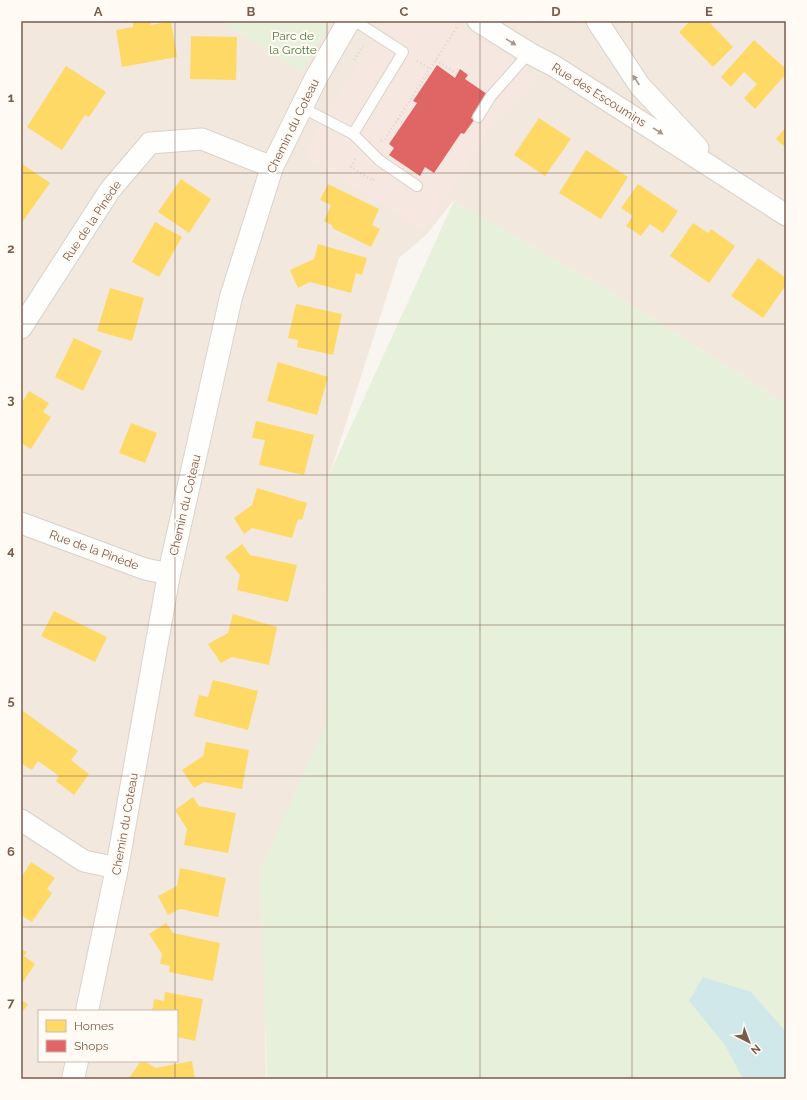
<svg xmlns="http://www.w3.org/2000/svg" width="807" height="1100" font-family="Raleway,sans-serif">
  <rect width="100%" height="100%" fill="#f9f5f0"/>
  <path fill="#f2e8de" fill-rule="evenodd" d="M 21,21 L 786,21 L 786,404 L 606,289 L 453,201 L 427,234 L 399,258 L 330,473 L 326,728 L 262,867 L 266,1079 L 21,1079 ZM 39,1011 L 177,1011 L 177,1061 L 39,1061 Z"/>
  <polygon fill="#f6e8e1" points="389,21 448,21 539,78 488,132 425,231 305,156 319,125 332,103"/>
  <g fill="#e7f0db">
    <polygon points="221,21 331,21 301,72"/>
    <polygon points="454,201 606,289 786,404 786,1079 267,1079 260,871 326,724 329,475"/>
  </g>
  <polygon fill="#d0e8ea" points="703,977 751,992 786,1032 786,1079 743,1079 725,1045 689,1001"/>
  <g fill="#ffd966">
    <polygon points="133,21 151,21 151,25 171,21 177,57 122,67 116,30 133,27"/>
    <polygon points="690,21 708,21 733,47 713,67 679,32"/>
    <polygon points="191,36 237,37 236,80 190,79"/>
    <polygon points="754,40 786,69 786,74 755,109 744,98 757,84 744,72 731,87 721,77"/>
    <polygon points="66,66 106,92 89,117 85,115 62,150 27,127"/>
    <polygon points="539,118 571,139 545,176 514,155"/>
    <polygon points="786,127 786,148 776,139"/>
    <polygon points="586,150 628,177 601,219 559,193"/>
    <polygon points="21,163 50,183 21,224"/>
    <polygon points="181,179 211,199 189,233 158,212"/>
    <polygon points="328,184 379,209 372,225 380,229 371,247 332,228 333,226 324,221 331,205 320,200"/>
    <polygon points="638,184 678,211 663,233 650,224 641,236 626,226 633,216 621,208"/>
    <polygon points="155,222 182,237 159,277 132,262"/>
    <polygon points="693,223 708,233 711,229 735,246 709,283 670,256"/>
    <polygon points="318,244 367,258 362,275 356,273 351,293 310,282 298,288 290,270 314,259"/>
    <polygon points="758,258 786,278 786,285 763,318 731,296"/>
    <polygon points="110,288 144,298 132,341 97,331"/>
    <polygon points="296,304 342,314 333,355 297,347 298,340 288,338"/>
    <polygon points="74,338 102,351 83,391 55,377"/>
    <polygon points="278,362 328,377 317,415 267,401"/>
    <polygon points="29,391 49,403 43,412 51,417 31,449 21,443 21,404"/>
    <polygon points="256,421 314,435 304,475 259,465 265,440 252,438"/>
    <polygon points="131,423 157,433 145,463 119,453"/>
    <polygon points="257,488 307,503 302,520 298,519 292,538 252,528 244,534 234,518 252,505"/>
    <polygon points="242,544 250,555 297,565 288,602 237,590 240,575 225,557"/>
    <polygon points="54,611 107,637 95,662 41,636"/>
    <polygon points="233,614 277,627 269,665 232,657 221,663 208,644 228,633"/>
    <polygon points="213,680 258,691 248,730 194,716 199,695 208,697"/>
    <polygon points="23,711 78,751 71,760 89,774 74,795 56,781 59,776 38,761 32,770 21,763 21,714"/>
    <polygon points="206,742 249,750 242,789 204,782 194,788 182,770 203,756"/>
    <polygon points="193,797 199,806 236,813 228,853 184,845 187,829 175,810"/>
    <polygon points="31,862 55,878 47,889 52,893 32,922 21,915 21,878"/>
    <polygon points="180,868 226,878 218,917 180,909 168,915 158,896 177,886"/>
    <polygon points="166,923 173,933 220,943 213,981 169,972 170,966 160,964 162,954 149,934"/>
    <polygon points="21,949 27,952 24,956 35,964 21,985"/>
    <polygon points="165,992 203,999 195,1041 177,1037 177,1011 149,1011 153,1008 154,999 164,1001"/>
    <polygon points="21,1000 28,1004 21,1014"/>
    <polygon points="141,1061 145,1061 155,1068 192,1061 195,1079 131,1079 129,1078"/>
  </g>
  <polygon fill="#e06666" points="437,65 455,78 460,69 468,75 465,79 487,94 471,118 474,120 464,134 461,133 434,173 425,167 420,176 389,155 394,148 389,144 417,103 413,101"/>
  <g fill="none" stroke-linecap="round" stroke-linejoin="round">
    <defs>
      <g id="lane">
        <polyline points="301,107 353,134 379,160 417,186"/>
        <polyline points="478,117 491,96 529,53"/>
        <polyline points="353,134 403,52 355,21"/>
      </g>
      <g id="street">
        <polyline points="478,21 529,53 554,66 786,215"/>
        <polyline points="597,21 640,86 698,148"/>
        <polyline points="21,328 110,190 150,143 202,139 272,167"/>
        <polyline points="21,523 145,569 169,574"/>
        <polyline points="21,820 84,861 117,868"/>
      </g>
      <g id="secondary">
        <polyline points="87,1011 117,868 169,574 231,297 272,167 317,76 349,21"/>
        <polyline points="73,1079 77,1061"/>
      </g>
    </defs>
    <use href="#lane" stroke="#d7d1cb" stroke-width="12"/>
    <use href="#street" stroke="#d7d1cb" stroke-width="23"/>
    <use href="#secondary" stroke="#d9d2cb" stroke-width="24"/>
    <g stroke="#dcd5d0" stroke-width="2.5" stroke-dasharray="1 3" stroke-linecap="butt">
      <polyline points="354,60 363,46"/>
      <polyline points="436,60 457,74"/>
      <polyline points="417,61 430,69"/>
      <polyline points="398,119 404,123"/>
      <polyline points="381,141 385,139 457,27"/>
      <polyline points="355,159 351,167 373,181 375,177"/>
    </g>
    <use href="#lane" stroke="#fefefd" stroke-width="10"/>
    <use href="#street" stroke="#fefefd" stroke-width="21"/>
    <use href="#secondary" stroke="#fefefd" stroke-width="22"/>
  </g>
  <defs><path id="oneway-solid" d="M-6-.8H1V-3.2L6.5 0L1 3.2V.8H-6Z"/></defs>
  <g fill="#a8958b">
    <use href="#oneway-solid" transform="translate(511 42) rotate(32)"/>
    <use href="#oneway-solid" transform="translate(636 80) rotate(-123)"/>
    <use href="#oneway-solid" transform="translate(658 131) rotate(32)"/>
  </g>
  <path fill="none" stroke="#7a5c4d" stroke-width="1" stroke-opacity="0.55" d="M 175,21 L 175,1011M 327,21 L 327,1079M 480,21 L 480,1079M 632,21 L 632,1079M 21,173 L 786,173M 21,324 L 786,324M 21,475 L 786,475M 21,625 L 786,625M 21,776 L 786,776M 21,927 L 786,927M 175,1061 L 175,1079"/>
  <g text-anchor="middle" stroke-width="4" stroke-linejoin="round" paint-order="stroke">
    <g font-size="12" fill="#537a41" stroke="#fffaf3">
      <text x="293" y="40">Parc de<tspan x="293" dy="14">la Grotte</tspan></text>
    </g>
    <g font-size="12" fill="#7a5c4d" stroke="#fffaf3">
      <text transform="translate(599 95) rotate(32)" y="4">Rue des Escoumins</text>
      <text transform="translate(293 126) rotate(-64)" y="4">Chemin du Coteau</text>
      <text transform="translate(92 221) rotate(-56)" y="4">Rue de la Pinède</text>
      <text transform="translate(185 505) rotate(-77)" y="4">Chemin du Coteau</text>
      <text transform="translate(94 550) rotate(20)" y="4">Rue de la Pinède</text>
      <text transform="translate(125 824) rotate(-80)" y="4">Chemin du Coteau</text>
    </g>
  </g>
  <rect width="807" height="1100" fill="none" stroke="#fffaf3" stroke-width="44"/>
  <rect x="38" y="1010" width="140" height="52" fill="#fffaf3" stroke="#cabbb1"/>
  <rect x="46" y="1020" width="20" height="12" fill="#ffd966" stroke="#cabbb1"/>
  <text x="74" y="1030" font-size="12" fill="#7a5c4d">Homes</text>
  <rect x="46" y="1040" width="20" height="12" fill="#e06666" stroke="#cabbb1"/>
  <text x="74" y="1050" font-size="12" fill="#7a5c4d">Shops</text>
  <g transform="translate(749 1042) rotate(138)" stroke="#fffaf3" stroke-width="3" paint-order="stroke">
  <path d="M0-3L7 15L0 10L-7 15Z" fill="#7a5c4d"/>
  <text y="-6" font-size="11" font-weight="bold" text-anchor="middle" fill="#7a5c4d">N</text>
  </g>
  <rect x="22" y="22" width="763" height="1056" fill="none" stroke="#7a5c4d" stroke-width="1.5"/>
  <g font-size="13" text-anchor="middle" font-weight="bold" fill="#7a5c4d">
    <text x="98" y="16">A</text>
    <text x="251" y="16">B</text>
    <text x="404" y="16">C</text>
    <text x="556" y="16">D</text>
    <text x="709" y="16">E</text>
    <text x="11" y="102">1</text>
    <text x="11" y="253">2</text>
    <text x="11" y="404">3</text>
    <text x="11" y="555">4</text>
    <text x="11" y="705">5</text>
    <text x="11" y="856">6</text>
    <text x="11" y="1007">7</text>
  </g>
</svg>
